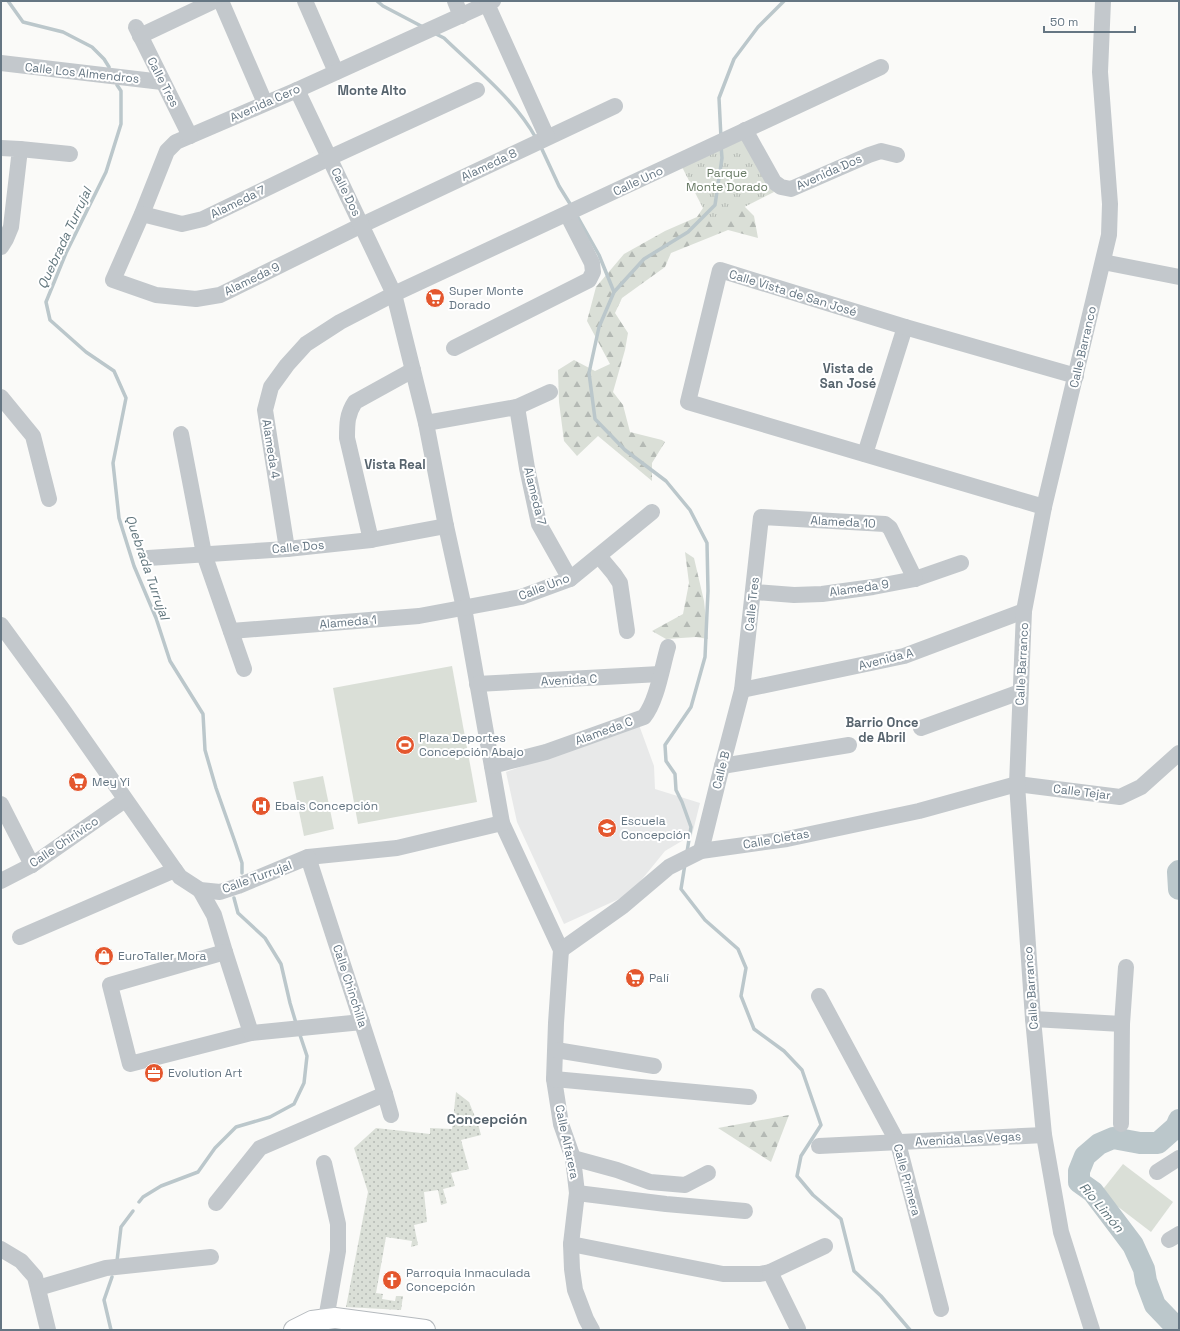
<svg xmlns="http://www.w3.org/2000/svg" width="1180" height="1331" font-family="'Space Grotesk',sans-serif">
  <defs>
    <pattern id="forest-firs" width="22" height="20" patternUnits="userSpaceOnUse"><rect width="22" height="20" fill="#dadfd7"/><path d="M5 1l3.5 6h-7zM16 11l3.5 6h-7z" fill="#b4b9b4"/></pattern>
    <pattern id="park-tufts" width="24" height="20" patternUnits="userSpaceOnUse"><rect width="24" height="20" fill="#dadfd7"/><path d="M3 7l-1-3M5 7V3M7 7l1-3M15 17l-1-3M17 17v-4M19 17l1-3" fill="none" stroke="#b4b9b4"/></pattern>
    <pattern id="garden-dots" width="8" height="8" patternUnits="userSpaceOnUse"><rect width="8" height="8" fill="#dadfd7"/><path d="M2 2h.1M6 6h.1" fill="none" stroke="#b4b9b4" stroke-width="1.8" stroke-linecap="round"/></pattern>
  </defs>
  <rect width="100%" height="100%" fill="#fafaf8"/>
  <polygon fill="#e8e9e9" points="639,725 654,766 655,789 700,803 692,835 665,851 630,894 564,924 517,822 506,772"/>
  <g fill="#dadfd7">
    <polygon points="452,666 477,802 358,824 333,688"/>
    <polygon points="323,776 334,829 304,836 293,782"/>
    <polygon points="1123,1164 1173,1202 1151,1232 1100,1193"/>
  </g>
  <g fill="url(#forest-firs)">
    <polygon points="727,189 754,216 758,238 728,230 671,253 665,267 622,298 615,313 628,333 625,350 613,392 623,405 630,432 662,440 665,442 652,463 652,481 598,436 577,456 564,441 559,402 558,370 574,360 595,371 610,364 587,321 596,287 624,254 665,231 697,217 705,205"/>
    <polygon points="685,552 694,558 704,601 708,639 696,637 666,639 652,631 683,614 689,583"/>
    <polygon points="789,1115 771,1162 718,1128"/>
  </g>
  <polygon fill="url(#park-tufts)" points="742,138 774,192 711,224 681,165"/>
  <polygon fill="url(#garden-dots)" points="456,1092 469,1102 478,1124 481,1135 461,1140 469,1169 451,1173 455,1186 443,1189 447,1203 441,1205 438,1190 424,1192 427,1222 414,1225 418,1245 411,1247 412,1241 386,1237 376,1293 383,1294 382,1299 395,1301 396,1296 403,1296 401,1310 346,1307 368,1192 354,1148 376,1128 430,1134 430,1128 452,1129"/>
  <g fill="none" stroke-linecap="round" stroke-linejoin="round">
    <g stroke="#bbc7cb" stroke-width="3.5">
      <polyline points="8,1 23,22 63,32 92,47 104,59 109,67"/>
      <polyline points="377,1 383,6 423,27"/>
      <path d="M 434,33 L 444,38 C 476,69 514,99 536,138"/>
      <polyline points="117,85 121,91 121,124 106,172 66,253 46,302 50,320 86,352 114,371 126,398 113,463 119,518 134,566 156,618 170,661 203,714 205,750 216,788 235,842 242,863 242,873"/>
      <polyline points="721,138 719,98 734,59 758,27 784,1"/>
      <polyline points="540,145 559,186 572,207"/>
      <polyline points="576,214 599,255 614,292"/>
      <polyline points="687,852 691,827 682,802 676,790 675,774 666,761 665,745 691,707 705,657 708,591 707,543 690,510 666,481 625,450 595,419 589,373 599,327 614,292 644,259 688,232 715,205 722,158 721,146"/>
      <polyline points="685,864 681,889 705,920 738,949 746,968 741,996 754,1029 784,1051 802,1070 821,1125 801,1156 797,1176 813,1195 841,1219 854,1271 881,1296 910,1330"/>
      <polyline points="234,898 238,913 265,938 281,964 290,1003 296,1023"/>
      <polyline points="139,1202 143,1197 161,1186 198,1172 215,1148 236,1127 270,1117 294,1104 304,1083 307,1056 300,1035"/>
      <polyline points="117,1261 121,1227 133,1211"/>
      <polyline points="111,1330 104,1300 112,1277"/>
    </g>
    <g stroke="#bbc7cb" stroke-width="22">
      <polyline points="1179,871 1178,872 1179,889"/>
      <polyline points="1179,1120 1176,1127 1158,1143 1140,1143 1113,1138 1099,1144 1085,1156 1079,1171 1079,1182 1093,1192 1133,1245 1144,1269 1146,1281 1155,1305 1179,1330"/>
    </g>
    <defs>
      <polyline id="major" points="294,1330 312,1321 335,1318 425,1330"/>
    </defs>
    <use href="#major" stroke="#b5babe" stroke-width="22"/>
    <g stroke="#c3c8cc" stroke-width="16">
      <polyline points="221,1 265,103"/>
      <polyline points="305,1 336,72"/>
      <polyline points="455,1 461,16"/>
      <polyline points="493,1 297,90 176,142 167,151 142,214 113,280 156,295 196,299 220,295 362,225 615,106"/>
      <polyline points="487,4 547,137"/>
      <polyline points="136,27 190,136"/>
      <polyline points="140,36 214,1"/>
      <polyline points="1,63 162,82"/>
      <polyline points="297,90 394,294 426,423 446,526 464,608 502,823 561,950 556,1023 554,1079 561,1124 573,1158 577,1193 571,1244 572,1269 575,1290 586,1319 592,1330"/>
      <polyline points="745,130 774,182 781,187 791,189 869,155 881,151 897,155"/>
      <polyline points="1,148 20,149 11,227 6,239 1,247"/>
      <polyline points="20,149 70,154"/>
      <polyline points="142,214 182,224 203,219 329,158 477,90"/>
      <polyline points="1103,262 1179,277"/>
      <polyline points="454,348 589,280 593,272 592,263 567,214"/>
      <polyline points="1,397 33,436 49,499"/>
      <polyline points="517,407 527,468 539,524 570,579"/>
      <polyline points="426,423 517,407 550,392"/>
      <polyline points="181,434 204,554 244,669"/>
      <polyline points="865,454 905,327"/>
      <polyline points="1044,507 688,402 720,270 905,327 1076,376"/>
      <path d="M 371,540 L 347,438 C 347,424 347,414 355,402 L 413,370"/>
      <polyline points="287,549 265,410 271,387 287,365 306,344 340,322 394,294 881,67"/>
      <polyline points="599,556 614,574 620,583 627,631"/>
      <polyline points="148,558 287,549 371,540 446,526"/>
      <polyline points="754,592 794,595 822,594 873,587 915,579 961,563"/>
      <polyline points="1,625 63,710 175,870 180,877 200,890 220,892 238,886 308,857 397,848 502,823"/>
      <polyline points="231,631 419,616 521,597 570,579 652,512"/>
      <polyline points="477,684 660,674"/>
      <polyline points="742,690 904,656 1024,611"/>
      <polyline points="921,728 1020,692"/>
      <path d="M 492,766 L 546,752 L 644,717 C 657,701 662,667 668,647"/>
      <polyline points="722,766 849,745"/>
      <polyline points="1,804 32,865"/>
      <polyline points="701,851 722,766 742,690 761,517 885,524 890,528 915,579"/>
      <polyline points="308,857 385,1094 391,1115"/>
      <polyline points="1,881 32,865 125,800"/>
      <polyline points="200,890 214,915 225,952 110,985 130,1064 251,1033 362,1022"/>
      <polyline points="20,937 175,870"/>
      <polyline points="561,950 623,906 669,867 701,851 787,839 919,811 1017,784 1120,797 1141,787 1179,753"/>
      <polyline points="225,952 251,1033"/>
      <polyline points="819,996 898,1143 941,1309"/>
      <polyline points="1033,1019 1122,1024"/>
      <polyline points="556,1050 654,1066"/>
      <polyline points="554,1079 749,1097"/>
      <polyline points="1121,1124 1122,1024 1126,967"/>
      <polyline points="819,1146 1044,1135"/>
      <polyline points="573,1158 617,1170 650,1182 685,1185 708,1173"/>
      <polyline points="324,1163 338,1224 338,1251 326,1319"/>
      <polyline points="1157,1172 1179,1158"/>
      <polyline points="577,1193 666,1204 745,1211"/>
      <polyline points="216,1203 260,1148 385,1094"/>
      <polyline points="1169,1240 1179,1234"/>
      <polyline points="571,1244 723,1274 760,1274 770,1272 825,1246"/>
      <polyline points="1,1249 21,1261 35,1277 48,1330"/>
      <polyline points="770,1272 798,1329"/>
      <polyline points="38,1288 106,1268 211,1257"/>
      <polyline points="1092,1330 1061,1232 1044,1135 1033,1019 1017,784 1024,611 1044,507 1109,235 1110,204 1100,72 1103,1"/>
    </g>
    <use href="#major" stroke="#fff" stroke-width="20"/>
  </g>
  <defs>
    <symbol id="supermarket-disc" viewBox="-11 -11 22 22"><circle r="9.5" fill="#e4572e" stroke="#fff"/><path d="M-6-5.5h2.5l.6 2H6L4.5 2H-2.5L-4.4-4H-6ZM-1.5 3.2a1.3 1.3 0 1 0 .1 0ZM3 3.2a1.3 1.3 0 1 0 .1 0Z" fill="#fff"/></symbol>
    <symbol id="stadium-disc" viewBox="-11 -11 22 22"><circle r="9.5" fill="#e4572e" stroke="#fff"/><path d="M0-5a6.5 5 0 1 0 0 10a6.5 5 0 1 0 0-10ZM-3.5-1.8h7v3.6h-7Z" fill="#fff"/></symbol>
    <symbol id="hospital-disc" viewBox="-11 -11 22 22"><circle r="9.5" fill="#e4572e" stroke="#fff"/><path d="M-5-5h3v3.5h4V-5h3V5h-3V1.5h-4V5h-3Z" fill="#fff"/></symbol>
    <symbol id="school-disc" viewBox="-11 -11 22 22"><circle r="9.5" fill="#e4572e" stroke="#fff"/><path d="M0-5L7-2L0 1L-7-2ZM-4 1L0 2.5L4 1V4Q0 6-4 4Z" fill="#fff"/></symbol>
    <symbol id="shop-disc" viewBox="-11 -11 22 22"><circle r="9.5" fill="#e4572e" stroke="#fff"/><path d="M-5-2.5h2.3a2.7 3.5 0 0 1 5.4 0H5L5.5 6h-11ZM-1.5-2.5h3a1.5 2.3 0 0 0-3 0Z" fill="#fff"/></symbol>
    <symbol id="office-disc" viewBox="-11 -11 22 22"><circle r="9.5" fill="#e4572e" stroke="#fff"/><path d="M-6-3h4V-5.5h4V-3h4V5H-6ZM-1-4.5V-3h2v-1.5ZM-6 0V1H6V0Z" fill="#fff"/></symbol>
    <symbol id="church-disc" viewBox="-11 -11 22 22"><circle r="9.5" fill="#e4572e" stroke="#fff"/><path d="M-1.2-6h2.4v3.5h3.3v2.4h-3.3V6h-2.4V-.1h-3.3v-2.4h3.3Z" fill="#fff"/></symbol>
  </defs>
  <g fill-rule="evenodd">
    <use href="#supermarket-disc" x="424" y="287" width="22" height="22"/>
    <use href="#stadium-disc" x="394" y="734" width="22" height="22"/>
    <use href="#supermarket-disc" x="67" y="771" width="22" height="22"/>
    <use href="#hospital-disc" x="250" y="795" width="22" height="22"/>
    <use href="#school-disc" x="596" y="817" width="22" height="22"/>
    <use href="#shop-disc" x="93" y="945" width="22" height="22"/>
    <use href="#supermarket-disc" x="624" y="967" width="22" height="22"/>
    <use href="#office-disc" x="143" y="1062" width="22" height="22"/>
    <use href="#church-disc" x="381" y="1269" width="22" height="22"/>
  </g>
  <g text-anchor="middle" stroke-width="4" stroke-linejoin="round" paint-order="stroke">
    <g font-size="12" fill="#657683" stroke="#fff">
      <text transform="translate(82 73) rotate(6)" y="4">Calle Los Almendros</text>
      <text transform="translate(163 82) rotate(63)" y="4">Calle Tres</text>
      <text transform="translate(265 103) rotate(-24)" y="4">Avenida Cero</text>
      <text transform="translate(489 165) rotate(-25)" y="4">Alameda 8</text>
      <text transform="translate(829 172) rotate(-24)" y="4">Avenida Dos</text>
      <text transform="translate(638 181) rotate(-25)" y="4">Calle Uno</text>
      <text transform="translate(346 192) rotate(64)" y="4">Calle Dos</text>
      <text transform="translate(238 202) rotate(-26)" y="4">Alameda 7</text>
      <text transform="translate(252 279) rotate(-26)" y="4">Alameda 9</text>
      <text transform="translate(793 293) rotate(17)" y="4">Calle Vista de San José</text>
      <text transform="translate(1083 347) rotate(-77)" y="4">Calle Barranco</text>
      <text transform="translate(271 449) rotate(81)" y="4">Alameda 4</text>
      <text transform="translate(535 496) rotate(76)" y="4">Alameda 7</text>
      <text transform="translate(843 522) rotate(3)" y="4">Alameda 10</text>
      <text transform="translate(298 547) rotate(-5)" y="4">Calle Dos</text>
      <text transform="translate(544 587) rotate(-21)" y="4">Calle Uno</text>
      <text transform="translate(859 588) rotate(-8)" y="4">Alameda 9</text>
      <text transform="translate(752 604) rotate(-84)" y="4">Calle Tres</text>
      <text transform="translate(348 622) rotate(-5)" y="4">Alameda 1</text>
      <text transform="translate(886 659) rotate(-14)" y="4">Avenida A</text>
      <text transform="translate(1022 664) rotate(-87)" y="4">Calle Barranco</text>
      <text transform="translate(569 680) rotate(-3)" y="4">Avenida C</text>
      <text transform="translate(604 731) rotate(-20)" y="4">Alameda C</text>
      <text transform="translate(721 770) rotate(-76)" y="4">Calle B</text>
      <text transform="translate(1082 792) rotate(7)" y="4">Calle Tejar</text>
      <text transform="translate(776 839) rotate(-10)" y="4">Calle Cletas</text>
      <text transform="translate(64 842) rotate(-34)" y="4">Calle Chirivico</text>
      <text transform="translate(257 877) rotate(-20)" y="4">Calle Turrujal</text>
      <text transform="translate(350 986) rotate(72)" y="4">Calle Chinchilla</text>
      <text transform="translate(1031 988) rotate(-94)" y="4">Calle Barranco</text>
      <text transform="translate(968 1139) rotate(-3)" y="4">Avenida Las Vegas</text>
      <text transform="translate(567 1142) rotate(78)" y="4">Calle Alfarera</text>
      <text transform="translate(907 1180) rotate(75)" y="4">Calle Primera</text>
    </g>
    <g font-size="12" fill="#687a64" stroke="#fff">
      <text x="727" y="177">Parque<tspan x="727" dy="14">Monte Dorado</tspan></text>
    </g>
    <g font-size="12" fill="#657683" stroke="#fff" text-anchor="start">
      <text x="449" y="295">Super Monte<tspan x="449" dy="14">Dorado</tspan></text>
      <text x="419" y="742">Plaza Deportes<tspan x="419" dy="14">Concepción Abajo</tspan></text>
      <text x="92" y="786">Mey Yi</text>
      <text x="275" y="810">Ebais Concepción</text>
      <text x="621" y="825">Escuela<tspan x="621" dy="14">Concepción</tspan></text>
      <text x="118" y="960">EuroTaller Mora</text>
      <text x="649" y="982">Palí</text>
      <text x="168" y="1077">Evolution Art</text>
      <text x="406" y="1277">Parroquia Inmaculada<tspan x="406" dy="14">Concepción</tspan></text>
    </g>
    <g font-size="13" font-weight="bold" fill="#57646e" stroke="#fff">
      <text x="372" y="95">Monte Alto</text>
      <text x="848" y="373">Vista de<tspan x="848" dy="15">San José</tspan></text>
      <text x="395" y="469">Vista Real</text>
      <text x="882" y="727">Barrio Once<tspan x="882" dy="15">de Abril</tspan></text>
    </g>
    <g font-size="13" font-style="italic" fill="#60757c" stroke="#fff">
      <text transform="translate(64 238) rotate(-65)" y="5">Quebrada Turrujal</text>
      <text transform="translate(148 567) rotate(71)" y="5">Quebrada Turrujal</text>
      <text transform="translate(1102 1207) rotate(50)" y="5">Río Limón</text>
    </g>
    <g font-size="14" font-weight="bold" fill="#57646e" stroke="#fff">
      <text x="487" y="1124">Concepción</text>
    </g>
  </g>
  <rect width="1180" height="1331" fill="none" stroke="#657683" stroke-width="4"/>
  <path d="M1044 26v6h91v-6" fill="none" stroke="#657683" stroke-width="2"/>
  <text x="1050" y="26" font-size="12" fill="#657683" stroke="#ffffff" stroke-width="3" paint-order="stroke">50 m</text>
</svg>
